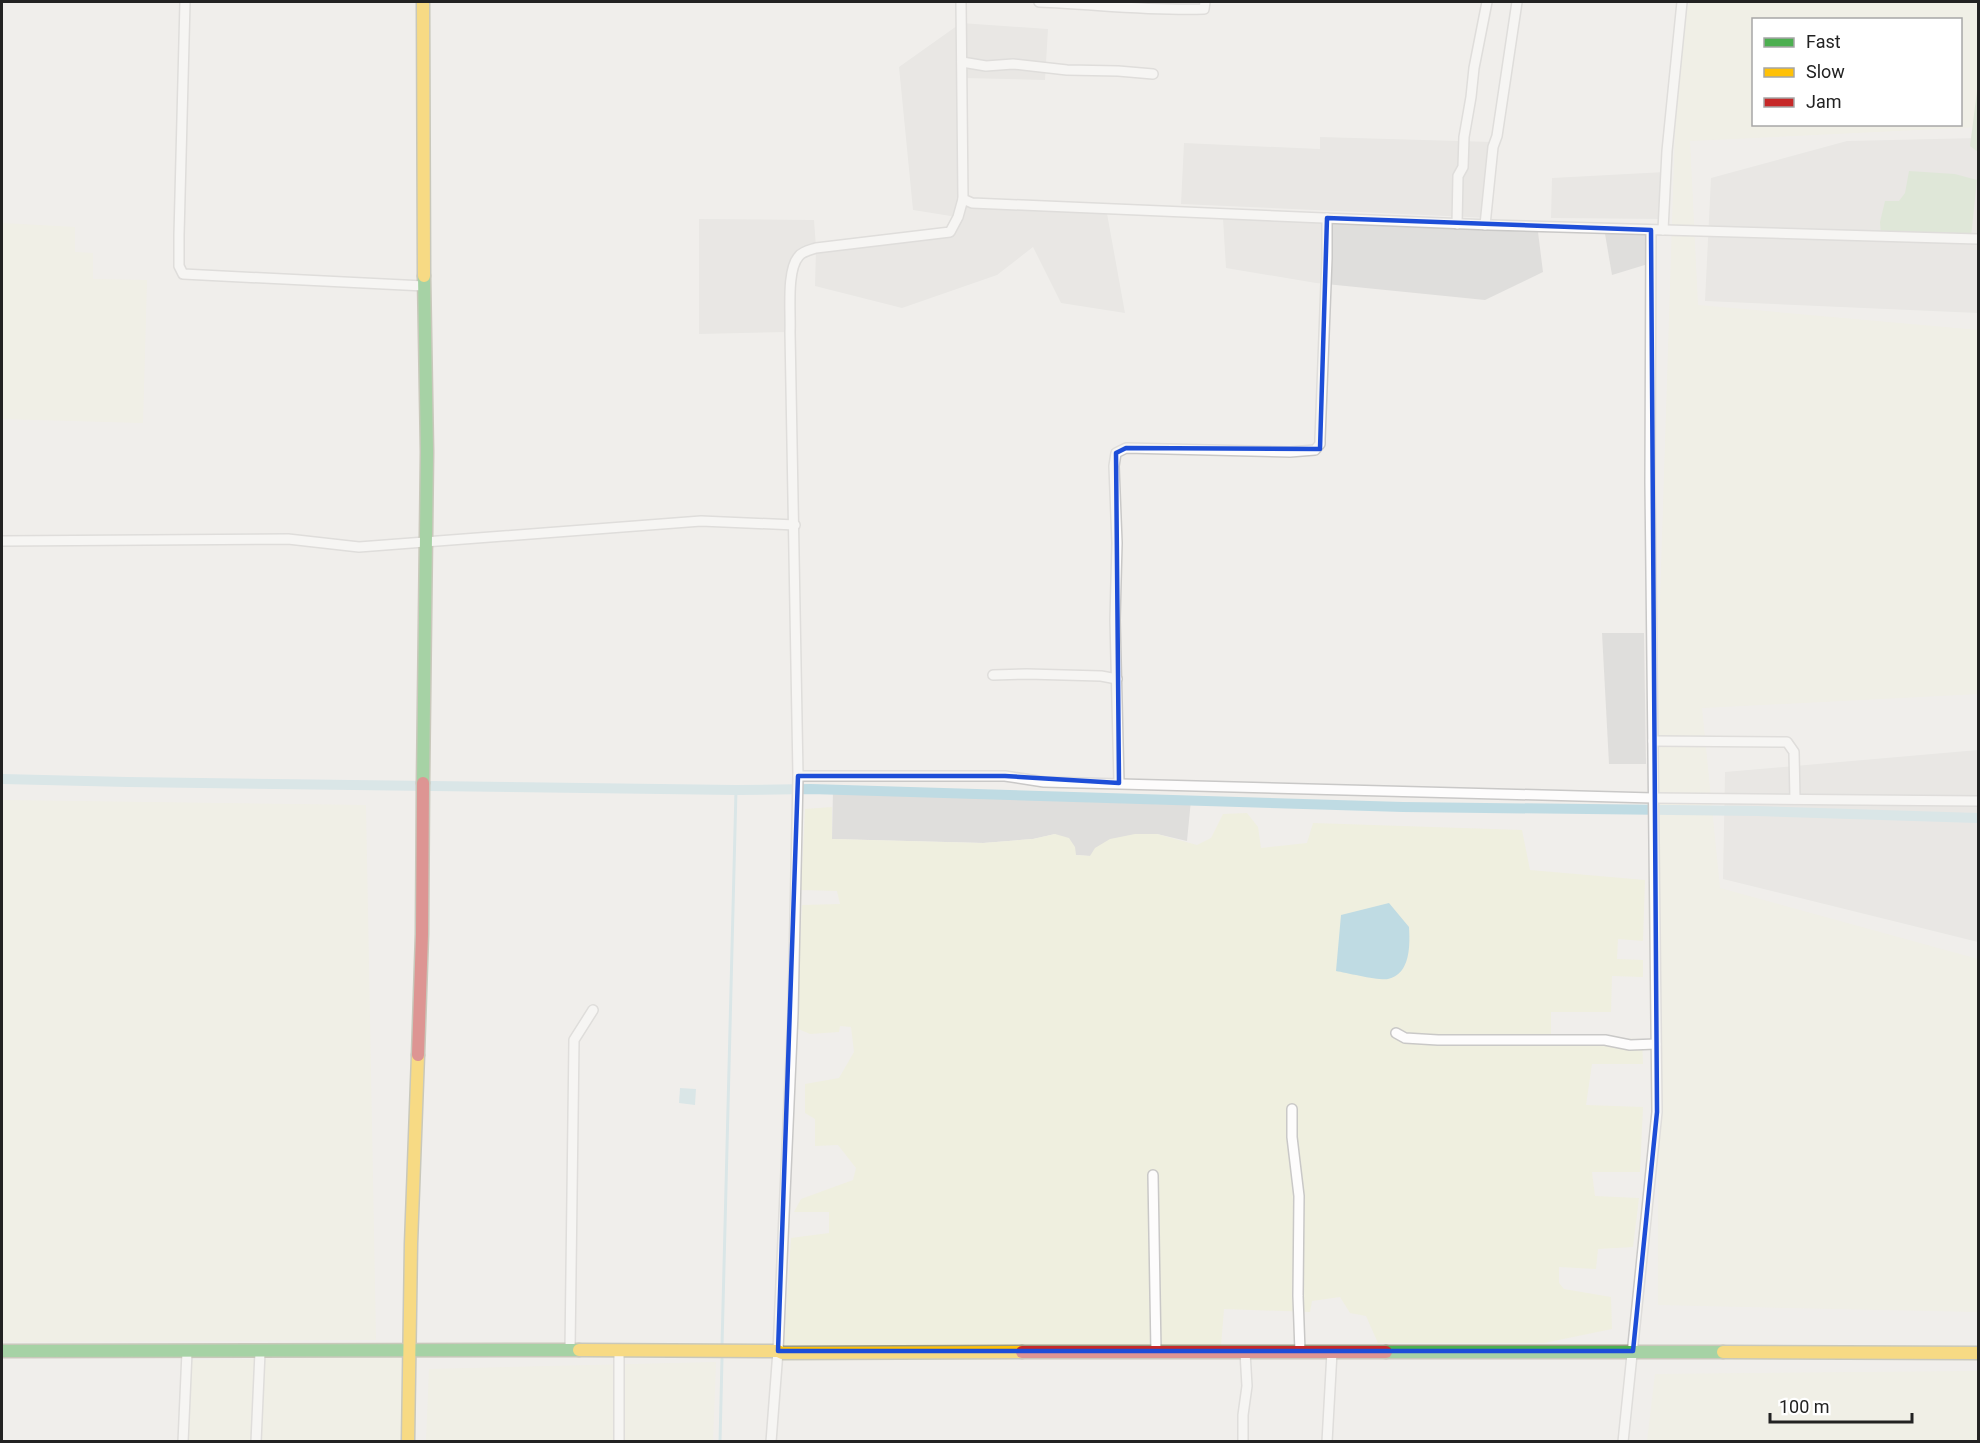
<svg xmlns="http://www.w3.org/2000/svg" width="1980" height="1443" font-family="Roboto,sans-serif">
  <rect width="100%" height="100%" fill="#f0eeeb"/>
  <g fill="#dfdedc">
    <polygon points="961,23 1048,29 1045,80 962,78 963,199 1106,208 1125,313 1061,303 1033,247 997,275 902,308 815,286 816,248 792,267 790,332 699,334 699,219 814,220 816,247 950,232 957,217 913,210 899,67"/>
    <polygon points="1320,137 1493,142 1490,218 1181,204 1184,143 1320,149"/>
    <polygon points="1978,138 1978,313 1705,301 1711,178 1847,141"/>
    <polygon points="1665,172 1663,219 1551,218 1552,178"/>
    <polygon points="1223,219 1538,232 1543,272 1485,300 1316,283 1226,268"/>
    <polygon points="1604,228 1648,229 1648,264 1612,275"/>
    <polygon points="1602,633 1644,633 1646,764 1609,764"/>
    <polygon points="1978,750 1978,942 1723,879 1725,772"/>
    <polygon points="833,790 1191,800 1187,841 1157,834 1090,856 1076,855 1055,834 1033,839 983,843 832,839"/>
  </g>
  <g fill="#efefdf" fill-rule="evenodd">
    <path d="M 1690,2 L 1978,2 L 1978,127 L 1690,141 L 1698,305 L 1978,330 L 1978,694 L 1702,708 L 1720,888 L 1978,959 L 1978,1312 L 1658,1305 L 1659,633 L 1678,36 ZM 1754,20 L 1960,20 L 1960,124 L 1754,124 Z"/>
    <polygon points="2,223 75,227 75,252 93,253 93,279 147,280 143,423 2,419"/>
    <polygon points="2,800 366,805 376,1340 2,1342"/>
    <polygon points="832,807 832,839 983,843 1033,839 1055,834 1069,838 1075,847 1076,855 1090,856 1095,848 1110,839 1135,834 1157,834 1197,845 1211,838 1223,814 1247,813 1258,827 1261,848 1307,843 1313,823 1522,830 1530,870 1645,880 1643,941 1618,939 1617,959 1643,960 1643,977 1612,976 1611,1012 1551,1012 1551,1037 1642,1039 1643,1064 1592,1064 1586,1105 1643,1107 1640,1172 1592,1172 1595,1196 1639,1198 1633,1247 1598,1249 1596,1269 1559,1267 1559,1283 1564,1289 1611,1297 1612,1329 1544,1343 1378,1343 1366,1316 1350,1313 1340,1297 1312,1301 1310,1312 1224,1309 1221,1346 784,1345 791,1238 829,1233 829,1212 794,1212 801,1199 853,1180 856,1168 838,1145 815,1146 815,1119 805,1113 805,1084 839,1078 854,1052 851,1027 840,1026 839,1032 810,1034 796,1028 802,905 840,904 837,891 801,890 805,809"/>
    <polygon points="403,1357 402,1441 188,1442 191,1360"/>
    <polygon points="716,1362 713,1441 426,1442 429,1369"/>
    <polygon points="1978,1371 1978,1441 1647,1441 1655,1374"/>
  </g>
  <g fill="#cbdec1">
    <polygon points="1977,91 1978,92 1978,152 1970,146"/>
    <polygon points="1909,171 1955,174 1977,180 1971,237 1881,235 1880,222 1885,201 1899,201 1905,193"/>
  </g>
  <g fill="#bfdbe3">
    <path d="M 1389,903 L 1409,927 C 1410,944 1411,974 1388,979 C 1380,981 1347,973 1336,971 L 1341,915 Z"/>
    <polygon points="680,1088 696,1089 695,1105 679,1103"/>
  </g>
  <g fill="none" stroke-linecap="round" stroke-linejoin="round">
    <g stroke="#bfdbe3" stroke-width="3">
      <polyline points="722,1346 736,790"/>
      <polyline points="720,1442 722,1359"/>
    </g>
    <polyline stroke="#bfdbe3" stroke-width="10" points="2,779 128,782 736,790 811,789 1403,807 1758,811 1978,818"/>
    <defs>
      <g id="street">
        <polyline points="185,2 179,235 179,266 183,274 424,286"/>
        <polyline points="961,2 963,199 972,203 1490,225 1978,239"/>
        <path d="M 1039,2 C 1094,4 1149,11 1204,9 L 1205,2"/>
        <polyline points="962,62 986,66 1013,64 1067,70 1118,71 1153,74"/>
        <polyline points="1457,224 1458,176 1463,167 1464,137 1471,97 1474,68 1487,2"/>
        <polyline points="1485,225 1493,147 1497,136 1517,2"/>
        <polyline points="1663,230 1667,151 1682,2"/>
        <polyline points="2,541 288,539 359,547 701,521 795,525"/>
        <polyline points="993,675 1027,674 1101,676 1117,679"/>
        <polyline points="1653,741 1787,742 1794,752 1795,799"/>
        <polyline points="798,776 1005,776 1044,782 1653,798 1978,801"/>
        <polyline points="1119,783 1115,620 1117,543 1114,466 1116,453 1126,448 1290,452 1315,450 1320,444 1320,439 1327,258 1327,218"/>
        <polyline points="1396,1033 1405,1038 1438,1040 1605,1040 1630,1045 1656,1044"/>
        <polyline points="1292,1109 1292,1137 1299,1196 1298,1296 1300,1352"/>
        <polyline points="1153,1175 1156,1352"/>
        <polyline points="570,1350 574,1040 593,1010"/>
        <polyline points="183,1442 187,1352"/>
        <polyline points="256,1442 260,1352"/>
        <polyline points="619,1442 619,1350"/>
        <path d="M 771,1442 L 778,1351 L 793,1013 L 798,776 L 790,332 C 791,313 786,270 799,256 C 803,251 810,250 816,248 L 950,232 L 958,217 L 963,199"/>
        <polyline points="1243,1442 1243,1415 1247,1386 1245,1352"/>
        <polyline points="1327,1442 1332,1352"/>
        <polyline points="1623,1442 1657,1112 1650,482 1651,230"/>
      </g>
      <g id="fast">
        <polyline points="423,783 427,452 424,276"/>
        <polyline points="2,1351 579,1350"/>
        <polyline points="1386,1352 1723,1352"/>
      </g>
      <g id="slow">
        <polyline points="423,2 424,276"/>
        <polyline points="579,1350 778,1351 782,1353 1022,1352"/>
        <polyline points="1723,1352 1978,1353"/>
        <polyline points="408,1442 411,1244 418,1055"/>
      </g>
      <g id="jam">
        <polyline points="418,1055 422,934 423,783"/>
        <polyline points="1022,1352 1386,1352"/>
      </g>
    </defs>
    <use href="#street" stroke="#c9c8c7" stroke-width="12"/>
    <use href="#fast" stroke="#999a82" stroke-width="15"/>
    <use href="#slow" stroke="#999a82" stroke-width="15"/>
    <use href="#jam" stroke="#999a82" stroke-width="15"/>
    <use href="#street" stroke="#fdfcfc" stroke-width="9"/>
    <use href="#fast" stroke="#4caf50" stroke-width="12"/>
    <use href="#slow" stroke="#ffc107" stroke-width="12"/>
    <use href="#jam" stroke="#c62828" stroke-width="12"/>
  </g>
  <path d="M0 0H1980V1443H0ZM 1327,218 L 1651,230 L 1657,1112 L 1633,1351 L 778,1351 L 798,776 L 1005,776 L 1119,783 L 1116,453 L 1126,448 L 1320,449 Z" fill="#f0eeeb" fill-opacity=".55" fill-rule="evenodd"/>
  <path fill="none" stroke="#1d4ed8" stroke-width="4.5" stroke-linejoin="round" d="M 1327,218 L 1651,230 L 1657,1112 L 1633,1351 L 778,1351 L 798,776 L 1005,776 L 1119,783 L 1116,453 L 1126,448 L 1320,449 Z"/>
  <rect width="1980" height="1443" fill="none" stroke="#222222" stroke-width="6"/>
  <rect x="1752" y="18" width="210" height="108" fill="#ffffff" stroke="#a7a7a7" stroke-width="1.5"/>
  <rect x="1764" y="38" width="30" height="9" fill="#4caf50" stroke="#a7a7a7" stroke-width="1.5"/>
  <text x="1806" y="48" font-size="18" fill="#222222">Fast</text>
  <rect x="1764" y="68" width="30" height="9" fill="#ffc107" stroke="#a7a7a7" stroke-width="1.5"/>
  <text x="1806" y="78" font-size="18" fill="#222222">Slow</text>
  <rect x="1764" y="98" width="30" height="9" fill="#c62828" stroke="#a7a7a7" stroke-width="1.5"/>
  <text x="1806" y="108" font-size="18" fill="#222222">Jam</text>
  <path d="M1770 1413v9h142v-9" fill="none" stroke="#222222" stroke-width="3"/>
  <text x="1779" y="1413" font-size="18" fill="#222222" stroke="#ffffff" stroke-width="4.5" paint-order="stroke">100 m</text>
</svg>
